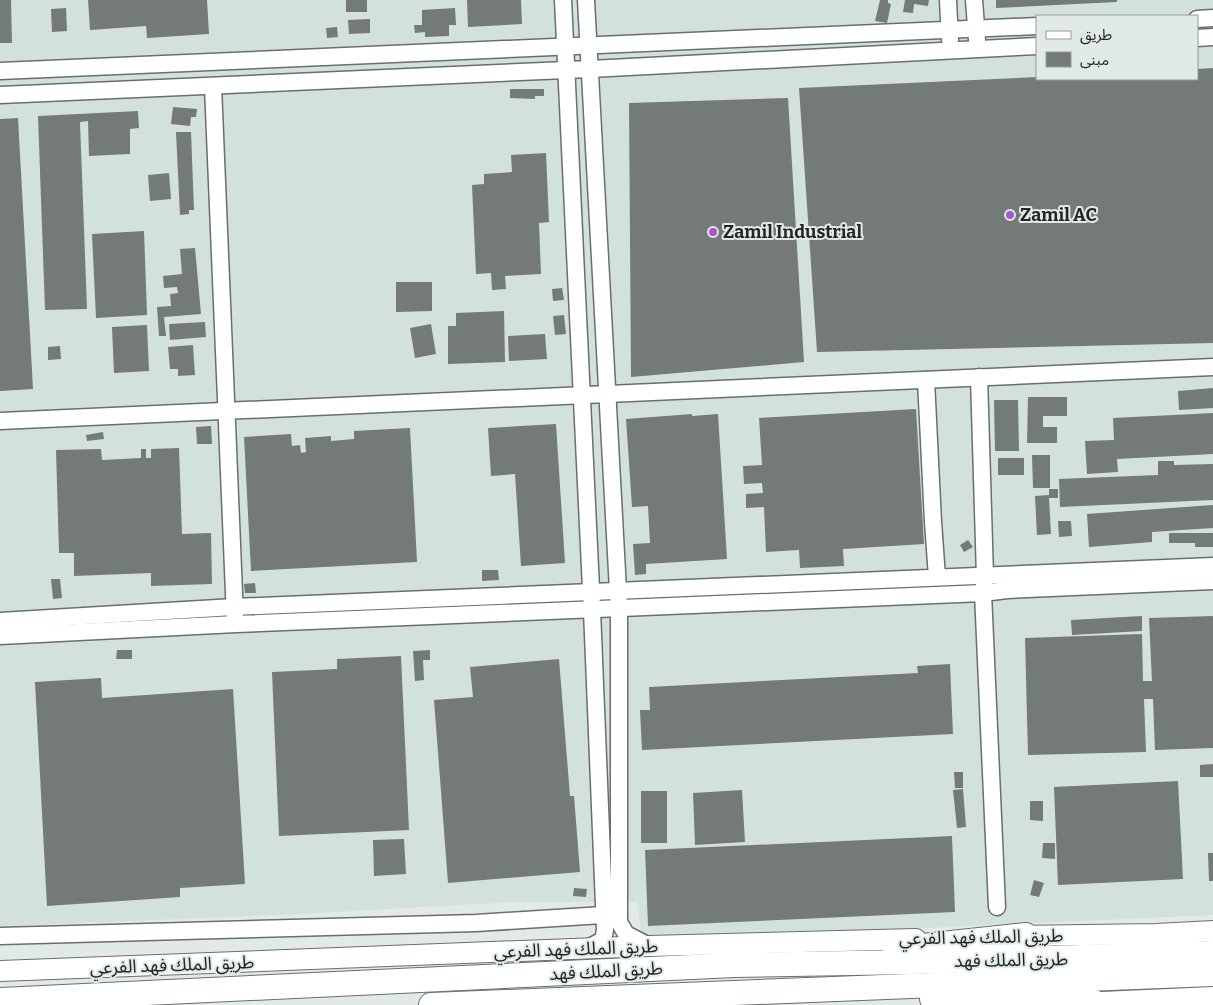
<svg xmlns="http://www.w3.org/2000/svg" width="1213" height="1005" font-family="Bitter,'Noto Sans Arabic',serif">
  <rect width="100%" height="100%" fill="#e2eae6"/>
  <path fill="#d2e2da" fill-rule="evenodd" d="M 0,0 L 1213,0 L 1213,915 L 658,940 L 641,934 L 638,902 L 516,902 L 282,915 L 0,926 ZM 1037,16 L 1197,16 L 1197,79 L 1037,79 Z"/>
  <g fill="#747a77">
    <polygon points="0,0 11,0 12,43 0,43"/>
    <polygon points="88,0 207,0 209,34 147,38 146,26 90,30"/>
    <rect x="346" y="0" width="21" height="12"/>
    <polygon points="467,0 521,0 522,24 468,27"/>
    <polygon points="880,0 888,0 888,3 891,4 887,23 875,21"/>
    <polygon points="905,0 929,0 928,6 914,4 913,13 903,12"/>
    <polygon points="996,0 1117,0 1117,2 996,8"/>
    <polygon points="66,8 67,31 52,32 51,9"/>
    <polygon points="455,8 456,25 449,25 449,36 425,37 425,32 415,33 414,25 422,25 422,10"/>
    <polygon points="370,19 370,33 349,34 348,20"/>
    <polygon points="337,27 338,37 327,38 326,28"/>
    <polygon points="1213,68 1213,343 817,352 799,88 1037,77 1037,79 1197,79 1197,69"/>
    <polygon points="510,89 544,89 544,96 535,96 535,99 510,98"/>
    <polygon points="788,98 804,362 631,377 629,103"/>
    <polygon points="173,107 197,109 196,117 191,117 190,126 171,124"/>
    <polygon points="138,111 139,128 130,129 130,154 89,156 88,121 80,122 87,309 45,310 38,116"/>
    <polygon points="18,118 33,389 0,391 0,119"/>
    <polygon points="176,132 191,132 194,210 189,210 189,214 180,215"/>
    <polygon points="546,153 549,222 539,223 541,274 505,276 506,289 492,290 491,273 476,274 472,185 484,184 484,174 512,172 511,155"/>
    <polygon points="169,173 171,199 150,201 148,175"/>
    <polygon points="144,231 147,315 96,318 92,234"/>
    <polygon points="195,248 201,314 164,317 166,336 159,336 157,307 171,306 170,294 178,293 177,287 164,288 163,276 182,274 180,249"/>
    <polygon points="396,282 432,282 432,311 396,312"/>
    <polygon points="562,288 564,300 553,301 552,289"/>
    <polygon points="504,311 505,362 448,364 448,326 456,326 456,313"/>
    <polygon points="564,315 566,334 555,335 553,316"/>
    <polygon points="205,322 206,337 170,340 169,324"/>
    <polygon points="431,324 436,354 415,358 410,328"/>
    <polygon points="147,325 149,371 114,373 112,327"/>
    <polygon points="545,334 547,359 509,361 508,336"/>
    <polygon points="193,345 195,375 178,376 178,369 170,369 168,347"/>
    <polygon points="60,346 61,359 48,360 48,347"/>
    <polygon points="1213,388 1213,408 1179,410 1178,391"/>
    <polygon points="1028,397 1067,397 1067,416 1043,416 1043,427 1057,427 1057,443 1027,443"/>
    <polygon points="994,400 1018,400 1019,451 995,451"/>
    <polygon points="916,409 924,544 843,549 844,566 800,568 799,550 766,552 764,507 746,508 746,494 763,493 762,483 744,484 743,466 762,465 759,418"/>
    <polygon points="1213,413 1213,454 1117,459 1118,472 1087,474 1085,441 1114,440 1113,418"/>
    <polygon points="692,414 692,416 718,414 727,559 646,564 646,574 635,575 633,544 650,543 648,506 632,507 626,419"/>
    <polygon points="556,424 565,563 521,566 515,474 491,476 488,428"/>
    <polygon points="211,426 212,444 197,444 196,427"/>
    <polygon points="410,428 417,562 251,571 244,437 291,434 292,446 300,445 301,453 306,452 305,438 331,436 331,441 354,439 354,431"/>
    <polygon points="103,432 104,439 87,441 86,435"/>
    <polygon points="179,448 182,534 211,533 212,584 151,586 151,573 74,576 74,553 59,553 56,450 101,449 102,460 141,458 141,449 146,449 146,458 151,458 151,449"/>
    <polygon points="1032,455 1050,455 1050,488 1033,488"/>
    <rect x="998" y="458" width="26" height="17"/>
    <polygon points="1158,461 1174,461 1174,465 1213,464 1213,500 1060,507 1059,479 1158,475"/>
    <polygon points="1049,489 1058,489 1058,498 1049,498 1051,534 1037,535 1035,496 1049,495"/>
    <polygon points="1213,505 1213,528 1152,532 1152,542 1089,547 1087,514"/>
    <polygon points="1058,521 1071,521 1072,536 1059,537"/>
    <polygon points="1169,533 1213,533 1213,547 1195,547 1195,543 1169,543"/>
    <polygon points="968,540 973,547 964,552 960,545"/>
    <polygon points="482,570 498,570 499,580 482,581"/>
    <polygon points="51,579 60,579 62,598 53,599"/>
    <polygon points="255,583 256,593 245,593 244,584"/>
    <polygon points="1142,616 1142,631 1072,635 1071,620"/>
    <polygon points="1213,616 1213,748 1155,750 1153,699 1144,699 1146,752 1028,755 1025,638 1142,634 1143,681 1152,681 1149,618"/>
    <polygon points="117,650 132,650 132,659 116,659"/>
    <polygon points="430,650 430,660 423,660 424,680 415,681 413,651"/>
    <polygon points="401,656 409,830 279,836 272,672 337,669 337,659"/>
    <polygon points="559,659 570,796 574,796 580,872 448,883 434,700 473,697 470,667"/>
    <polygon points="950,664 953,734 642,750 640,710 650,710 649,687 918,673 917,666"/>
    <polygon points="101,678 102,698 233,689 245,884 180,888 180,897 47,906 35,682"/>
    <polygon points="1213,764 1213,777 1200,777 1200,765"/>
    <polygon points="954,772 963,772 963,788 955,788"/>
    <polygon points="1178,781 1183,879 1058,885 1054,787"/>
    <polygon points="963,789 966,827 957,828 953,790"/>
    <polygon points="742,790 745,842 695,845 693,793"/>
    <rect x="641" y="791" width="26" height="52"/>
    <polygon points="1030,801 1043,801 1043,821 1030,820"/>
    <polygon points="952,836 955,912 648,926 645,850"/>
    <polygon points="404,839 406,874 374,876 373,840"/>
    <polygon points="1043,843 1055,843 1055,859 1042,858"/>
    <polygon points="1208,853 1213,853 1213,881 1209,881"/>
    <polygon points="1034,880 1044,883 1039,897 1030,895"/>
    <polygon points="574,888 587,889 586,897 573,896"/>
  </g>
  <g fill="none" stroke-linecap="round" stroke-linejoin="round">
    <defs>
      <g id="minor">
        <polyline points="563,0 592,610 605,930 603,940 586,949"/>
        <polyline points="586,0 619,609 619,922 626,934 649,946"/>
        <polyline points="948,0 950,40"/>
        <polyline points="974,0 977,40"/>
        <polyline points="1197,19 1213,18"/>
        <polyline points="1197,38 1213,37"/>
        <polyline points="0,71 1037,26"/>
        <polyline points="213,86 235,617"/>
        <polyline points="0,95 590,69 1037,46"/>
        <polyline points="979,377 985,577 983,593 997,907"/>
        <polyline points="926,380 933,522 937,577"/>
        <polyline points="0,421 1213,367"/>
        <polyline points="0,621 234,607 1213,566"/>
        <polyline points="0,636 236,624 983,593 1007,590 1213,581"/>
        <polyline points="0,936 476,923 603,915"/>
      </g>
      <g id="major">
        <polyline points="1010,936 1156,934 1213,931"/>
        <polyline points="0,971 649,946 916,939"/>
        <polyline points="1079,1003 1213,997"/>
      </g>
      <g id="highway">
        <polyline points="895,949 1026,935"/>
        <polyline points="932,999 1094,1002"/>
        <polyline points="0,1000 734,965 912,962 1213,953"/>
        <polyline points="431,1005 1213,974"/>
      </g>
    </defs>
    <use href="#minor" stroke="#696f6c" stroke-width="19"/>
    <use href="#major" stroke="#696f6c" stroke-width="22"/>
    <use href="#highway" stroke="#696f6c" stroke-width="26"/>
    <use href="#minor" stroke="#fff" stroke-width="16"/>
    <use href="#major" stroke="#fff" stroke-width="20"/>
    <use href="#highway" stroke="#fff" stroke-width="24"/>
  </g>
  <g fill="#a657c8" stroke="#e2eae6" stroke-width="2">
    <circle cx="1010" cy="215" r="5"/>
    <circle cx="713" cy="232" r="5"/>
  </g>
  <g text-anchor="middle" stroke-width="4" stroke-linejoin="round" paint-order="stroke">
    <g font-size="18" font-weight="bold" fill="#232624" stroke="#e2eae6" text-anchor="start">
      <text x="1020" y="221">Zamil AC</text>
      <text x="723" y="238">Zamil Industrial</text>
    </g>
    <g font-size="18" fill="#232624" stroke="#e2eae6">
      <text transform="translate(981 937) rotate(-1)" y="6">طريق الملك فهد الفرعي</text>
      <text transform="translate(576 949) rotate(-2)" y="6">طريق الملك فهد الفرعي</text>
      <text transform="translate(1011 960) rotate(-1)" y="6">طريق الملك فهد</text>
      <text transform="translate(172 965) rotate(-2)" y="6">طريق الملك فهد الفرعي</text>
      <text transform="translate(606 971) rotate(-3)" y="6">طريق الملك فهد</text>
    </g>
  </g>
  <rect x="1036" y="15" width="162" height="65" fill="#e2eae6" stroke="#969c98"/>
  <rect x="1046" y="31" width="25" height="8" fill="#ffffff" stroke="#969c98"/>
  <text x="1080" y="40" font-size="15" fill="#232624">طريق</text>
  <rect x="1046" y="52" width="25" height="15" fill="#747a77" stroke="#969c98"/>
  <text x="1080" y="65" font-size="15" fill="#232624">مبنى</text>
</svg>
